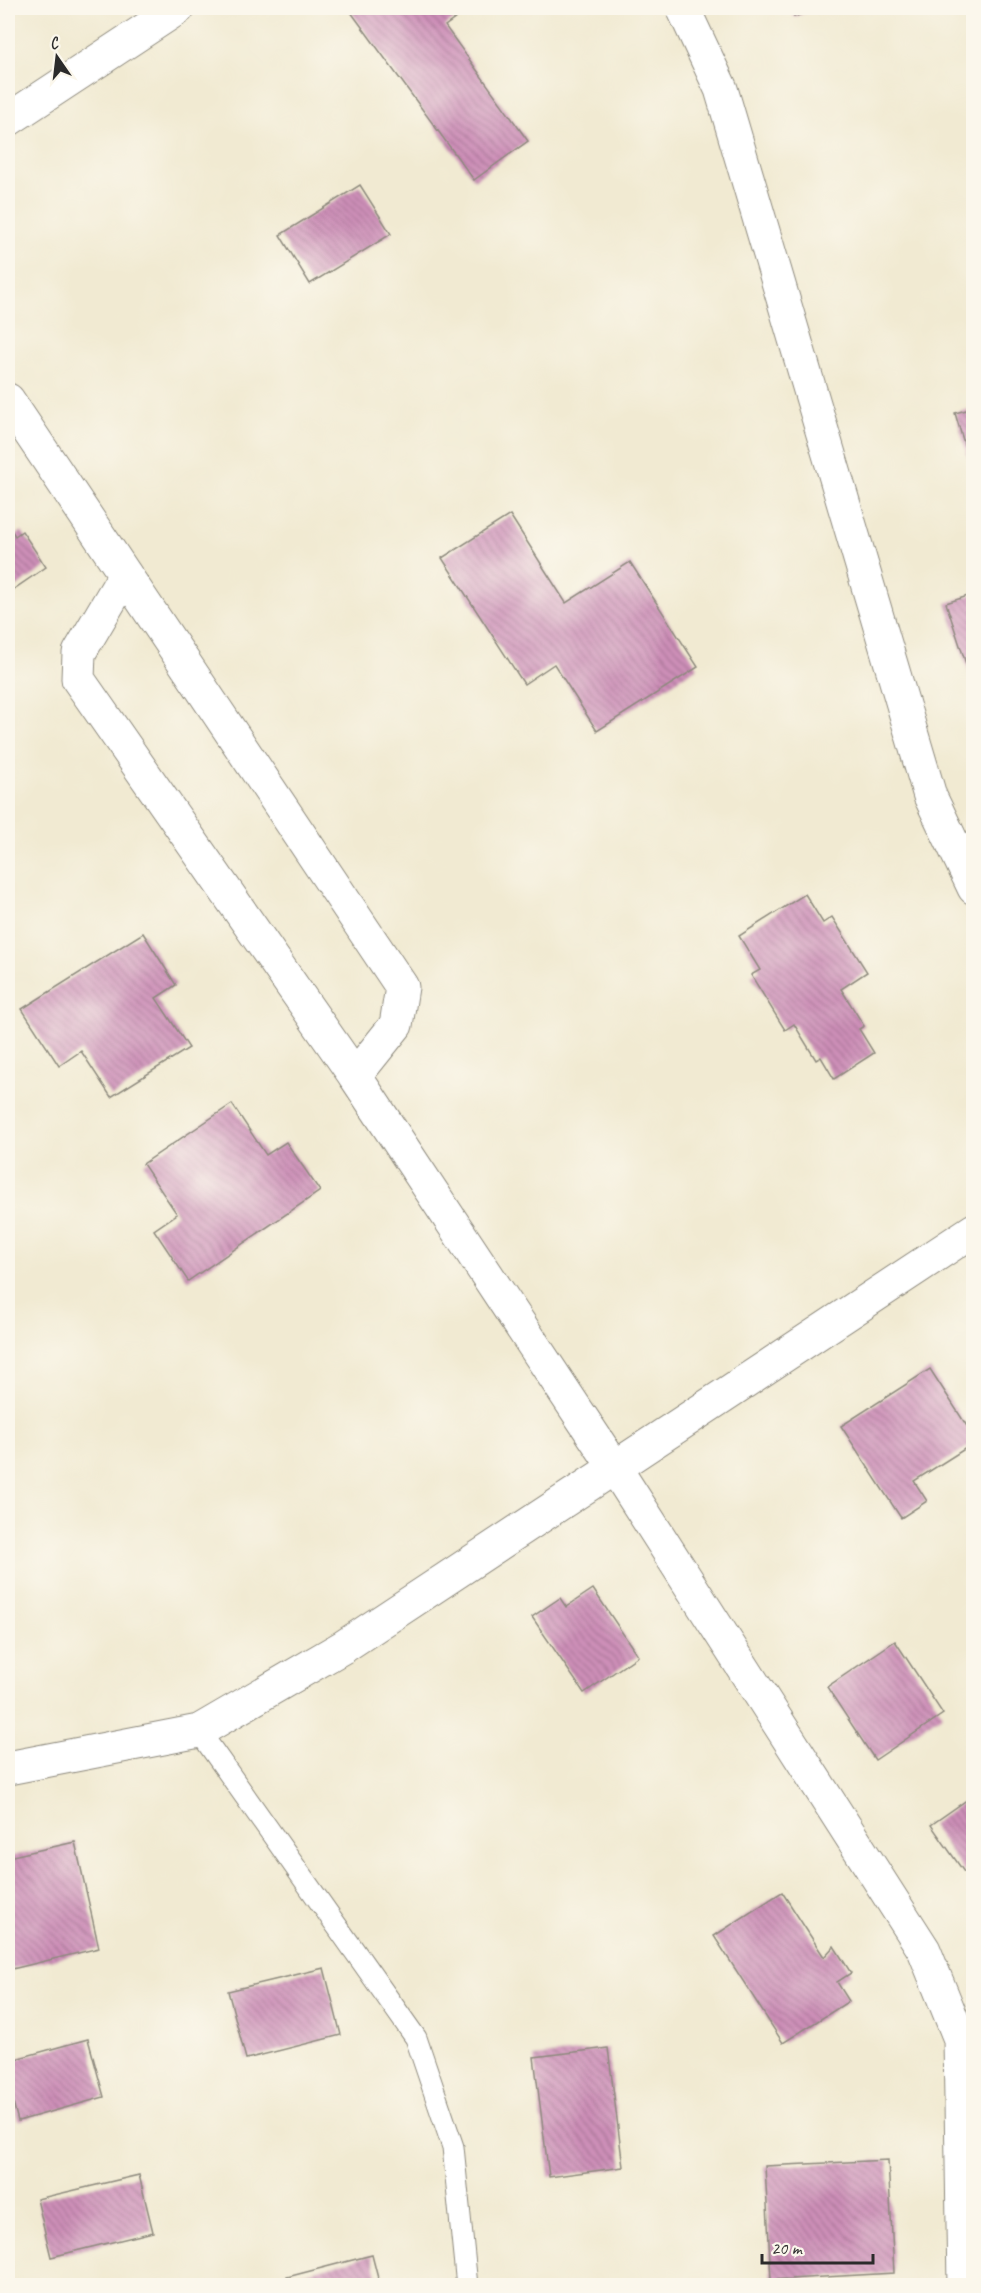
<svg xmlns="http://www.w3.org/2000/svg" width="981" height="2293" font-family="Caveat,sans-serif">
  <defs>
    <pattern id="building-back-hatch" width="6" height="6" patternUnits="userSpaceOnUse" patternTransform="scale(1.5)"><rect width="6" height="6" fill="#cd8fb8"/><path d="M-1 5l2 2M0 0l6 6M5-1l2 2" fill="none" stroke="#a77596"/></pattern>
  </defs>
  <rect width="100%" height="100%" fill="#fbf7ec"/>
  <filter id="ink" filterUnits="userSpaceOnUse"><feTurbulence type="fractalNoise" baseFrequency=".0167" numOctaves="2"/><feDisplacementMap in="SourceGraphic" scale="12" xChannelSelector="R" yChannelSelector="G"/><feConvolveMatrix kernelMatrix="1 2 1 2 8 2 1 2 1" color-interpolation-filters="sRGB"/></filter>
  <filter id="wash" filterUnits="userSpaceOnUse"><feTurbulence type="fractalNoise" baseFrequency=".008" numOctaves="4" result="noise"/><feDisplacementMap in="SourceGraphic" scale="24" xChannelSelector="R" yChannelSelector="G"/><feGaussianBlur stdDeviation="1.35" result="paint"/><feColorMatrix in="noise" values="0 0 0 0 0 0 0 0 0 0 0 0 0 0 0 0 0 1.4 0 .05"/><feComposite in="paint" operator="in"/></filter>
  <g filter="url(#wash)">
    <rect width="100%" height="100%" fill="#f1ead2"/>
    <g id="blocks">
      <g fill="url(#building-back-hatch)">
        <polygon points="348,8 463,8 466,11 445,26 528,141 474,180"/>
        <polygon points="790,8 817,8 794,17"/>
        <polygon points="360,185 391,234 310,284 280,235"/>
        <polygon points="974,408 974,474 973,474 955,413"/>
        <polygon points="510,515 566,603 630,562 698,667 597,731 554,664 524,684 442,558"/>
        <polygon points="8,525 15,536 22,531 46,567 8,593"/>
        <polygon points="974,594 974,685 973,685 946,603"/>
        <polygon points="805,894 823,923 832,917 867,972 841,989 864,1026 859,1029 874,1053 834,1079 821,1057 816,1060 794,1024 785,1030 751,975 760,970 739,936"/>
        <polygon points="143,933 176,985 156,998 189,1048 111,1097 81,1051 59,1066 22,1009"/>
        <polygon points="232,1104 266,1155 286,1142 320,1191 188,1281 154,1230 177,1214 143,1164"/>
        <polygon points="930,1369 974,1437 974,1443 914,1481 927,1501 901,1518 841,1426"/>
        <polygon points="593,1589 638,1656 584,1693 532,1617 560,1598 566,1607"/>
        <polygon points="895,1641 943,1714 875,1760 827,1687"/>
        <polygon points="974,1795 974,1865 964,1872 931,1825"/>
        <polygon points="75,1842 99,1948 8,1970 8,1857"/>
        <polygon points="782,1892 824,1957 834,1946 851,1973 837,1982 849,2001 783,2043 714,1936"/>
        <polygon points="324,1968 341,2035 246,2059 228,1991"/>
        <polygon points="88,2039 104,2097 18,2121 8,2084 8,2061"/>
        <polygon points="608,2048 623,2167 549,2177 534,2057"/>
        <polygon points="888,2160 894,2273 771,2280 765,2166"/>
        <polygon points="139,2175 153,2232 51,2257 37,2199"/>
        <polygon points="372,2255 380,2286 289,2286 287,2277"/>
      </g>
    </g>
  </g>
  <g filter="url(#ink)">
    <use href="#blocks" fill-opacity="0" stroke="#8e8a7e" stroke-width="1.5"/>
    <g fill="none" stroke-linecap="round" stroke-linejoin="round">
      <defs>
        <polyline id="lane" points="199,1731 416,2038 453,2147 467,2286"/>
        <g id="street">
          <polyline points="683,8 721,89 930,796 974,888"/>
          <polyline points="8,120 178,8"/>
          <polyline points="8,400 402,987 396,1025 355,1076"/>
          <polyline points="125,575 79,653 78,679 355,1076 615,1468 924,1950 960,2039 964,2286"/>
          <polyline points="8,1768 199,1731 343,1647 974,1230"/>
        </g>
      </defs>
      <use href="#lane" stroke="#8e8a7e" stroke-width="23"/>
      <use href="#street" stroke="#8e8a7e" stroke-width="35"/>
      <use href="#lane" stroke="#fff" stroke-width="21"/>
      <use href="#street" stroke="#fff" stroke-width="33"/>
    </g>
  </g>
  <rect width="981" height="2293" fill="none" stroke="#fbf7ec" stroke-width="30"/>
  <g transform="translate(57 57) rotate(346)" stroke="#fbf7ec" stroke-width="4.5" paint-order="stroke">
  <path d="M0-4.5L10 22L0 15L-10 22Z" fill="#2b2b2b"/>
  <text y="-9" font-size="16" font-weight="bold" text-anchor="middle" fill="#2b2b2b">С</text>
  </g>
  <path d="M762 2254v9h111v-9" fill="none" stroke="#2b2b2b" stroke-width="3"/>
  <text x="771" y="2254" font-size="18" fill="#2b2b2b" stroke="#fbf7ec" stroke-width="4.5" paint-order="stroke">20 m</text>
</svg>
